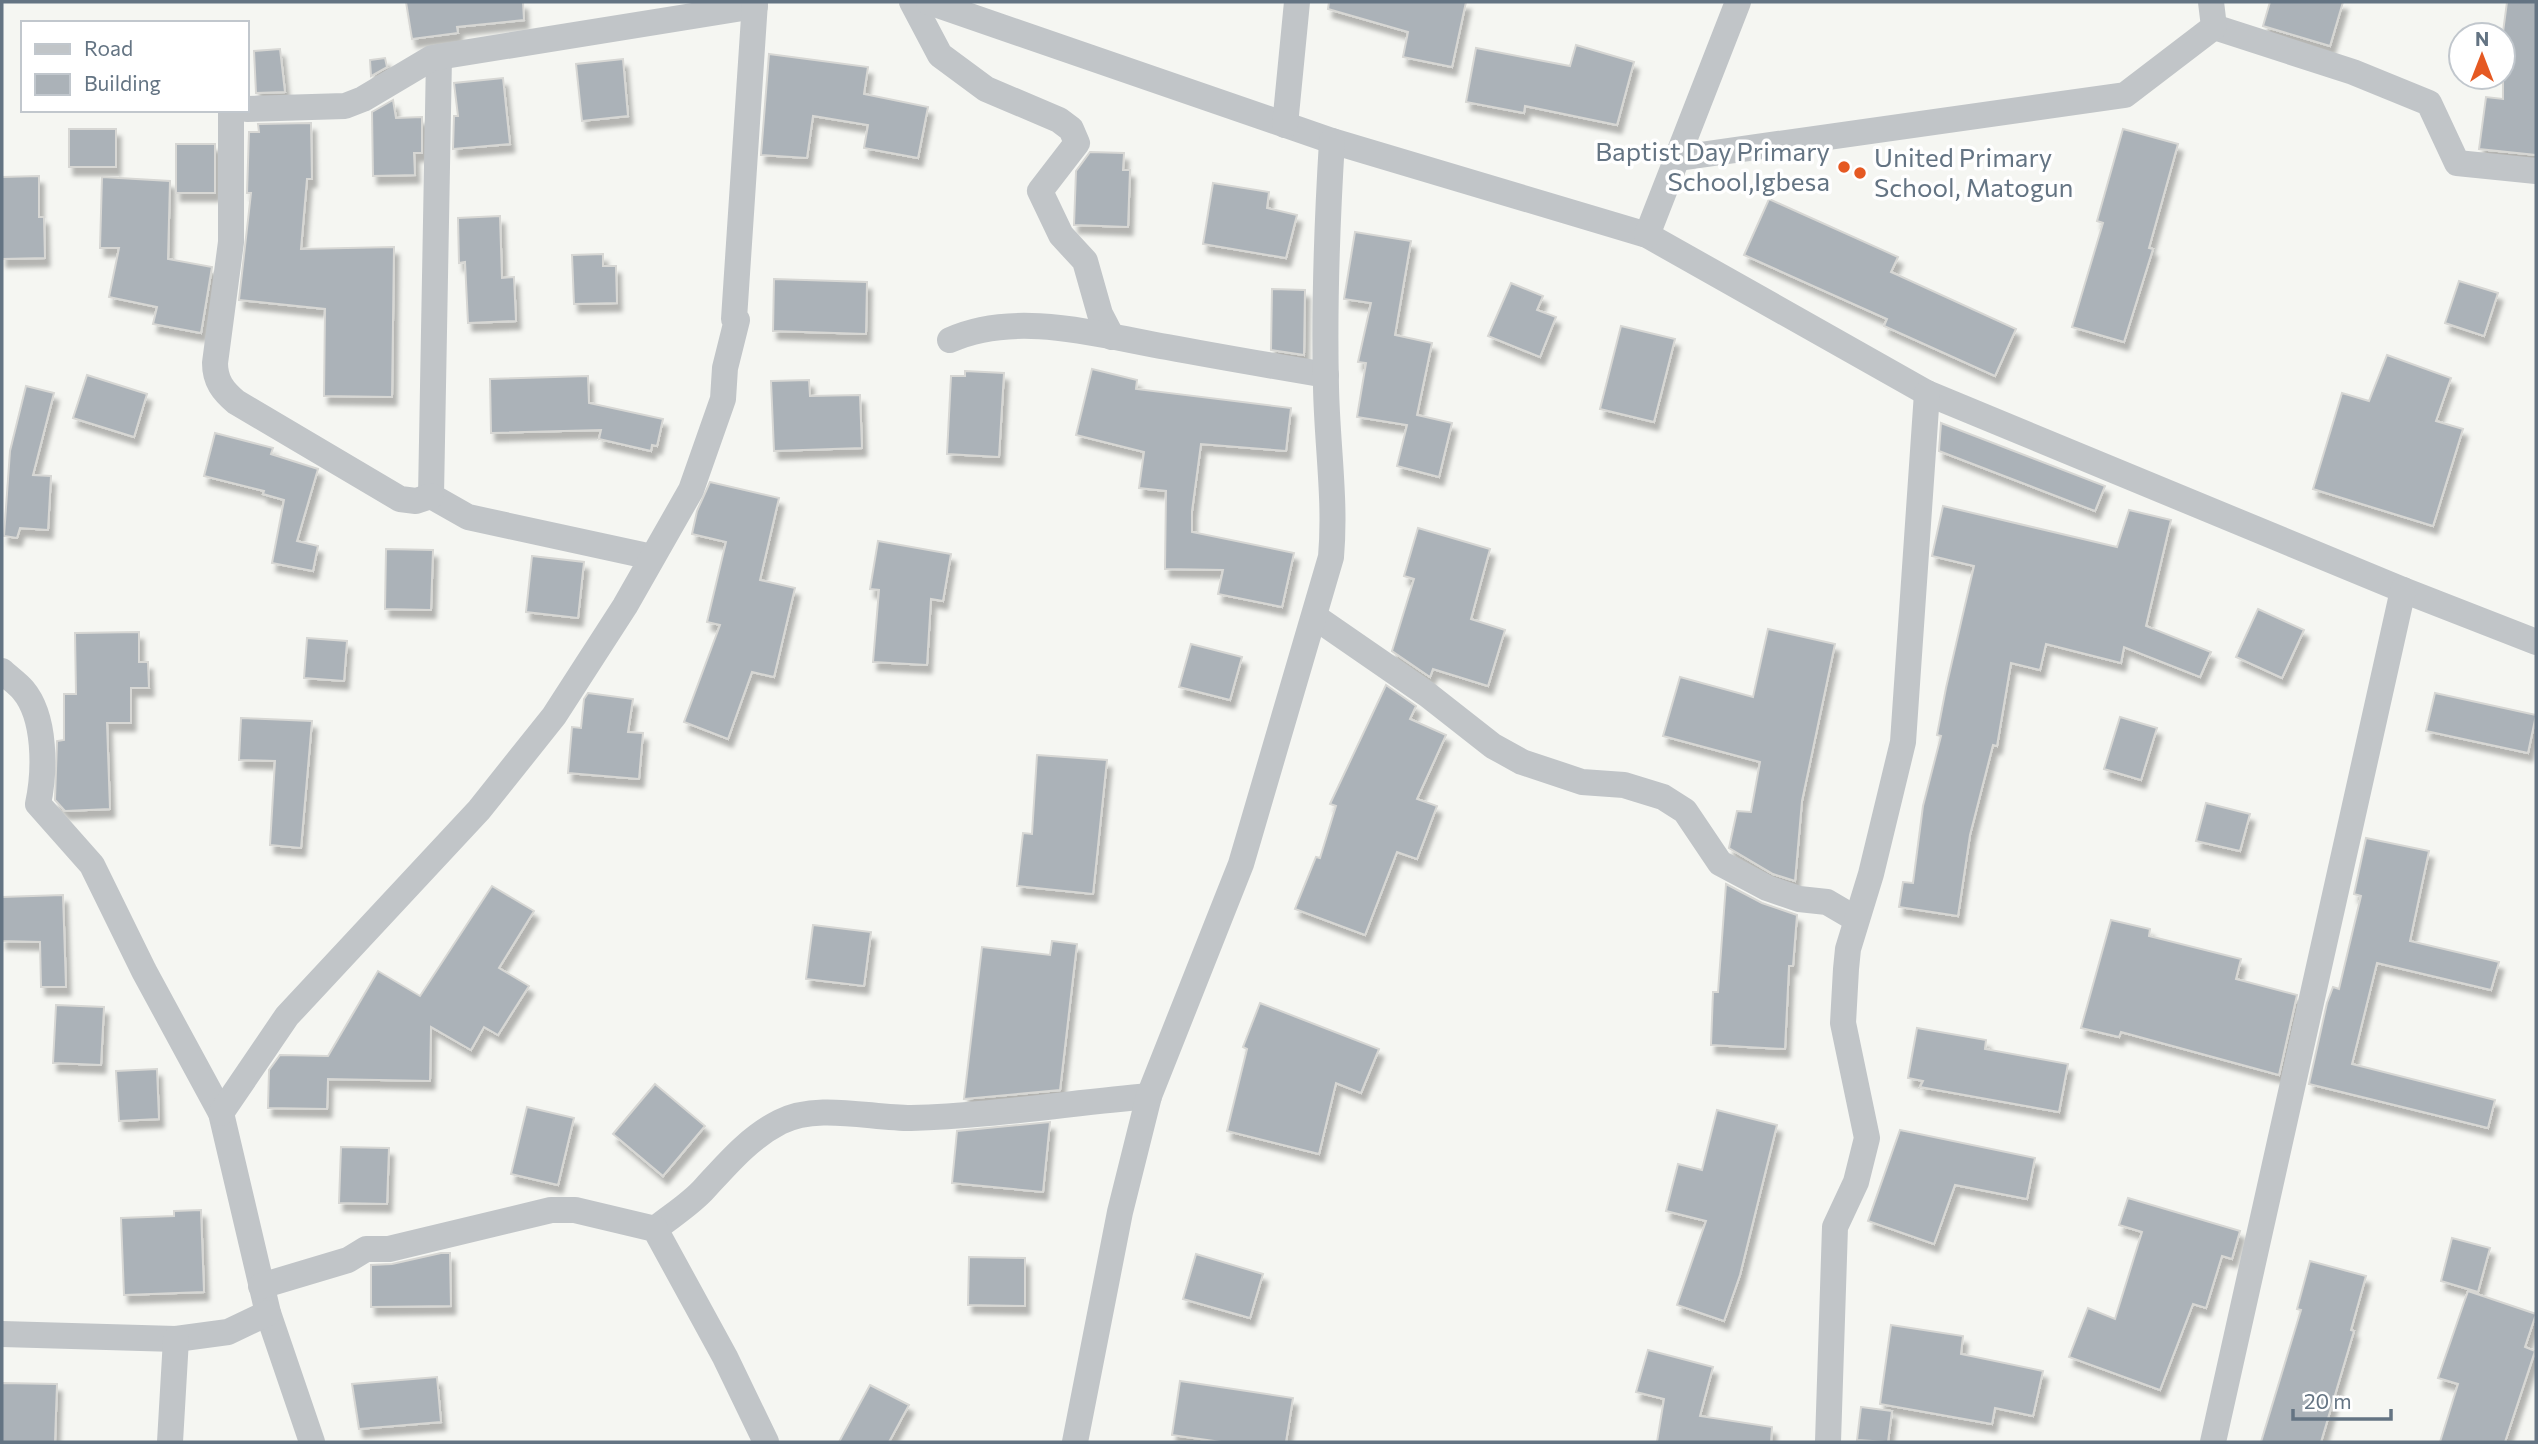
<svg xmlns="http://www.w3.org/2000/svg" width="2538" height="1444" font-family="Commissioner,sans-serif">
  <defs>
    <filter id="shadow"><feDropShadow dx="4.5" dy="8" stdDeviation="2" flood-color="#0004"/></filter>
  </defs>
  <rect width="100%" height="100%" fill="#f5f6f2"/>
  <g fill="#abb2b8" stroke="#d7d7d4" stroke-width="2" filter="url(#shadow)">
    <polygon points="406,2 523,2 524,20 457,27 458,33 412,39"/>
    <polygon points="1329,2 1466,2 1452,67 1403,57 1408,32 1328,9"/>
    <polygon points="2270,2 2343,2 2330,46 2263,26"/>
    <polygon points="2507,2 2536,2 2536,155 2479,149 2486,97 2503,99 2503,32"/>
    <polygon points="1576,45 1634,62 1617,125 1525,106 1524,113 1466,102 1476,48 1570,66"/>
    <polygon points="280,49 285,92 256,93 254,51"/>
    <polygon points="769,54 868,67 864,94 928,107 918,158 864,148 868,125 813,116 807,158 761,155"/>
    <polygon points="385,58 387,67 371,76 370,60"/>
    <polygon points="623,59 628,116 582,121 576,64"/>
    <polygon points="503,78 510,144 453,149 454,116 458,116 454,83"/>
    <polygon points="393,100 396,118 422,117 422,153 414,153 415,175 373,176 372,112"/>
    <polygon points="311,123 312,179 307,179 301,249 394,247 392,397 324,396 325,309 239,300 251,193 247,193 249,132 259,132 258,124"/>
    <rect x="69" y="129" width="47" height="38"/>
    <polygon points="2123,129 2178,144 2149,248 2153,249 2124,342 2072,327 2103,223 2097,221"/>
    <rect x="176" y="144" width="39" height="49"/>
    <polygon points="1090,152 1124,153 1123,170 1130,170 1128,227 1074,225 1076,171"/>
    <polygon points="39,176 39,217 44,217 45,258 2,259 2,177"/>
    <polygon points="102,177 170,181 168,259 212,267 201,333 153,324 157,307 109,297 119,248 100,248"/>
    <polygon points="1213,183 1269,192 1267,208 1297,215 1286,258 1203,244"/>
    <polygon points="1769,199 1898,257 1891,272 2016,329 1995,376 1884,326 1887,319 1744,255"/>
    <polygon points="500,216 502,278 514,277 516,321 468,323 465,262 459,263 458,218"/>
    <polygon points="1355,232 1411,241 1395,335 1432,343 1417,415 1452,423 1439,477 1397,466 1407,425 1357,417 1366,363 1358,362 1371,303 1344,299"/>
    <polygon points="603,254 603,266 616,266 617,303 574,304 572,255"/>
    <polygon points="774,279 867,282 866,334 773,331"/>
    <polygon points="2459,281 2498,293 2484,336 2445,323"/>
    <polygon points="1511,283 1543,296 1537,310 1556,317 1540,357 1488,336"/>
    <polygon points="1272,289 1305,290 1304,355 1271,350"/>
    <polygon points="1621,326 1675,339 1654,422 1600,409"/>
    <polygon points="2387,355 2451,378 2436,421 2463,429 2433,526 2313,489 2342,393 2369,401"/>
    <polygon points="1092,369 1137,380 1136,389 1291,408 1286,451 1201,444 1192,511 1192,532 1294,553 1282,607 1218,594 1223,570 1165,569 1166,491 1139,488 1144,452 1076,435"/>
    <polygon points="965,371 1004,373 999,457 947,454 951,376 965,376"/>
    <polygon points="87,375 147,394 134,437 73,418"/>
    <polygon points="588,376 589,403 663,419 657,446 652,445 651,451 599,439 601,430 491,433 490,379"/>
    <polygon points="809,380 810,396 860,395 862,448 774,451 771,381"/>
    <polygon points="26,386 54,393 33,475 51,476 48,530 20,528 17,538 4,536 10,451"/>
    <polygon points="1941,423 2105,486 2095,511 1939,451"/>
    <polygon points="215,433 273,448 271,454 318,469 297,541 318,546 313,571 272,563 284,500 263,494 264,491 204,476"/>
    <polygon points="710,482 779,498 760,580 795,588 774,677 752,672 728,739 684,722 720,625 707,622 726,542 692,534 697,511"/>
    <polygon points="1943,506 2117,547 2129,510 2171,520 2146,626 2211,652 2200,677 2124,647 2121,663 2046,644 2040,670 2011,663 1997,746 1993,745 1970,835 1958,916 1899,907 1903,882 1913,883 1923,806 1941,736 1937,735 1946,688 1974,566 1932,556"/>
    <polygon points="1418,528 1490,549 1471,619 1505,630 1488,686 1433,669 1430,677 1392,651 1414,579 1404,576"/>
    <polygon points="878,541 951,554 943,601 931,599 927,665 873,662 879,590 870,589"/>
    <polygon points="386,549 433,550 431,610 385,609"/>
    <polygon points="532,556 584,562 578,618 526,612"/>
    <polygon points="2258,609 2304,630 2282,678 2236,657"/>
    <polygon points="1768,629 1835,644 1802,801 1795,881 1773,874 1729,848 1737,811 1751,812 1760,762 1663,736 1680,677 1753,697"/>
    <polygon points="139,632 139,662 148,662 149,688 131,688 131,723 107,723 110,809 65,811 55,800 57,741 64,740 64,694 76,694 75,633"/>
    <polygon points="307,638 347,641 344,681 304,678"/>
    <polygon points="1191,644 1242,657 1230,700 1179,687"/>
    <polygon points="1386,685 1416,706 1410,719 1446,735 1417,799 1437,806 1417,859 1397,852 1365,935 1295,909 1316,857 1320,858 1336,806 1330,804"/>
    <polygon points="588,693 633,699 628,732 643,733 639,779 568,773 572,727 581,728 584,699"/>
    <polygon points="2435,693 2536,715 2528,753 2426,731"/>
    <polygon points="2120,717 2157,728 2141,780 2104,769"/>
    <polygon points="241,718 312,721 301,848 270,845 275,761 239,760"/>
    <polygon points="1037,755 1107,760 1093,894 1017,886 1023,833 1032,834"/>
    <polygon points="2206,803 2250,814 2240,851 2196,841"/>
    <polygon points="2366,838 2429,851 2410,941 2499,962 2491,990 2377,963 2352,1064 2495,1100 2488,1128 2309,1084 2327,1003 2333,987 2339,989 2361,896 2354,894"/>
    <polygon points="1726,884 1762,903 1797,915 1793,966 1789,966 1785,1049 1711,1045 1713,992 1718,992"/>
    <polygon points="492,886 534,911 499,968 529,986 498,1035 484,1027 471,1050 431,1027 430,1081 328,1079 327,1109 268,1108 269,1070 280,1055 328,1056 378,971 420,996"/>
    <polygon points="63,895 66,987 41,987 40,942 2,941 2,897"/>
    <polygon points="2111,920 2150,929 2149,936 2241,959 2236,979 2297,995 2279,1075 2121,1032 2119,1037 2081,1028"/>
    <polygon points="813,925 871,932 864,986 806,979"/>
    <polygon points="1052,941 1077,944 1060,1090 964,1099 982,947 1050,955"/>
    <polygon points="1260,1003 1379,1049 1361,1093 1336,1083 1319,1154 1227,1131 1247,1049 1243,1047"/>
    <polygon points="56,1005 104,1007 101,1065 53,1063"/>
    <polygon points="1917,1028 1986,1040 1985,1049 2068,1064 2059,1112 1920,1087 1923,1081 1908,1078"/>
    <polygon points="157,1069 159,1119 119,1121 116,1071"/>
    <polygon points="655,1084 705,1126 663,1176 613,1134"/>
    <polygon points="527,1107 574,1118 558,1185 511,1174"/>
    <polygon points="1717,1110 1777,1125 1740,1275 1724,1321 1677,1305 1706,1221 1666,1211 1678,1164 1702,1170"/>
    <polygon points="1050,1122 1043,1192 952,1183 957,1131"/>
    <polygon points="1900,1130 2035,1158 2027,1199 1955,1185 1934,1244 1868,1221"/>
    <polygon points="341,1147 389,1148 387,1204 339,1203"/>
    <polygon points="2128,1198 2240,1231 2232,1259 2222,1256 2206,1308 2193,1304 2160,1390 2069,1357 2088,1308 2115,1319 2142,1232 2119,1225"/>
    <polygon points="201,1210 204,1292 124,1295 121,1218 174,1216 174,1211"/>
    <polygon points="2452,1238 2490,1248 2478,1292 2441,1281"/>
    <polygon points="441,1253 450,1253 451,1306 371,1307 371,1265 392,1264"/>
    <polygon points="1196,1254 1263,1274 1250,1318 1183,1299"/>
    <polygon points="969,1257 1025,1258 1025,1306 968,1305"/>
    <polygon points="2310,1261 2366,1276 2351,1330 2354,1331 2321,1442 2261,1442 2301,1310 2297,1309"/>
    <polygon points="2468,1291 2536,1314 2525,1347 2535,1351 2505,1442 2440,1442 2458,1384 2438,1378"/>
    <polygon points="1891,1325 1963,1336 1961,1354 2043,1371 2033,1416 1995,1408 1992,1424 1880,1404"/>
    <polygon points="1648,1350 1713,1367 1700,1416 1772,1427 1771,1442 1657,1442 1664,1399 1636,1392"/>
    <polygon points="437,1377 441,1422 359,1429 352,1384"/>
    <polygon points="1180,1381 1293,1398 1286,1442 1221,1442 1172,1435"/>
    <polygon points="2,1383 57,1384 55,1442 2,1442"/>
    <polygon points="870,1385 909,1405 889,1442 839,1442"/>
    <polygon points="1861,1407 1892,1411 1888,1442 1857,1440"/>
  </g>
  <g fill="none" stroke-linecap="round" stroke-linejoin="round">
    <g stroke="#c1c5c8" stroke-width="26">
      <polyline points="912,2 940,55 986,89 1059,120 1071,129 1077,143 1040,191 1061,235 1085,261 1100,314 1112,337"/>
      <polyline points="929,2 1332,141 1647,235 1927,393 2403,590 2536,642"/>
      <polyline points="2214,27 2353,72 2429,103 2457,163 2536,171"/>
      <polyline points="439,57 431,496 468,517 652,557"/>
      <polyline points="247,109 345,106 363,99 432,58 755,6"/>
      <path d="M 231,110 L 231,242 L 215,363 C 215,381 223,391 236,402 L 400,499 L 416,501 L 431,496"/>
      <polyline points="1285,125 1297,2"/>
      <polyline points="1679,158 2125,95 2214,27 2211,2"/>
      <polyline points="1647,235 1738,2"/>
      <path d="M 950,340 C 1016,310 1099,335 1167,347 C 1220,357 1273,366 1326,375"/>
      <polyline points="1315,617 1428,695 1493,746 1522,762 1582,782 1624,785 1663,797 1685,811 1720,863 1767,888 1799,899 1827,902 1856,919"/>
      <path d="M 2,671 C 8,677 17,683 23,690 C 46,717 45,771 38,804 L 92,865 L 144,971 L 221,1113 L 268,1313 L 312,1442"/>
      <polyline points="221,1113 287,1016 479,810 554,716 625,606 691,490 723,399 725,368 737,320 734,319 755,2"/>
      <path d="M 655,1229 C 671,1216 691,1204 705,1188 C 728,1163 749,1138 780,1122 C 817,1103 869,1118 911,1118 C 990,1116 1070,1103 1149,1096"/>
      <polyline points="261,1286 348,1260 366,1249 389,1249 551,1210 575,1210 655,1229 725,1357 766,1442"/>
      <polyline points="2,1334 176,1339 228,1332 268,1313"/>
      <polyline points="170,1442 176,1339"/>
      <path d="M 1075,1442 L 1120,1212 L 1149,1096 L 1241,864 L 1331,557 C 1336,500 1327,444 1326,387 C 1324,304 1327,223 1332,141"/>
      <polyline points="1828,1442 1835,1227 1856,1182 1867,1138 1843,1023 1846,969 1848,949 1871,874 1903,742 1927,393"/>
      <polyline points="2213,1442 2403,590"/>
    </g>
  </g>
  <g fill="#e55922" stroke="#fff" stroke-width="2.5">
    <circle cx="1844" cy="167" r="7"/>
    <circle cx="1860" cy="173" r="7"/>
  </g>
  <g text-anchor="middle" stroke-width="7" stroke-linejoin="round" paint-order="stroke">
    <g font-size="26" fill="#647483" stroke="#fff" text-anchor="end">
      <text x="1830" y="161">Baptist Day Primary<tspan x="1830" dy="30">School,Igbesa</tspan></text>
      <text x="1874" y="167" text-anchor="start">United Primary<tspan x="1874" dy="30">School, Matogun</tspan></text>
    </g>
  </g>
  <rect width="2538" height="1444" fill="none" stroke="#647483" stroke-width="7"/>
  <rect x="21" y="21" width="228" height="91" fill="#ffffff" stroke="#c1c7cd" stroke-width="2"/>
  <rect x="35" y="44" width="35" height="10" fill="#c1c5c8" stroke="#c1c7cd" stroke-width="2"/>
  <text x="84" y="56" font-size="21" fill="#647483">Road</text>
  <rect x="35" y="74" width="35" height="21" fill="#abb2b8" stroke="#c1c7cd" stroke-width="2"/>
  <text x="84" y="91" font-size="21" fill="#647483">Building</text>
  <g transform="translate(2482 56)"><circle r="33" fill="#ffffff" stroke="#c1c7cd" stroke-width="2"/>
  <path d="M0-5L12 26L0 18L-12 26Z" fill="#e55922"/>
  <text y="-10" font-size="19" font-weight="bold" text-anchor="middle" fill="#647483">N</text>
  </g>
  <path d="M2293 1409v10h98v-10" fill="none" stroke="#647483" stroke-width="3.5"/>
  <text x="2304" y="1409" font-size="21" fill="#647483" stroke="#ffffff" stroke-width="5" paint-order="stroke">20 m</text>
</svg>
